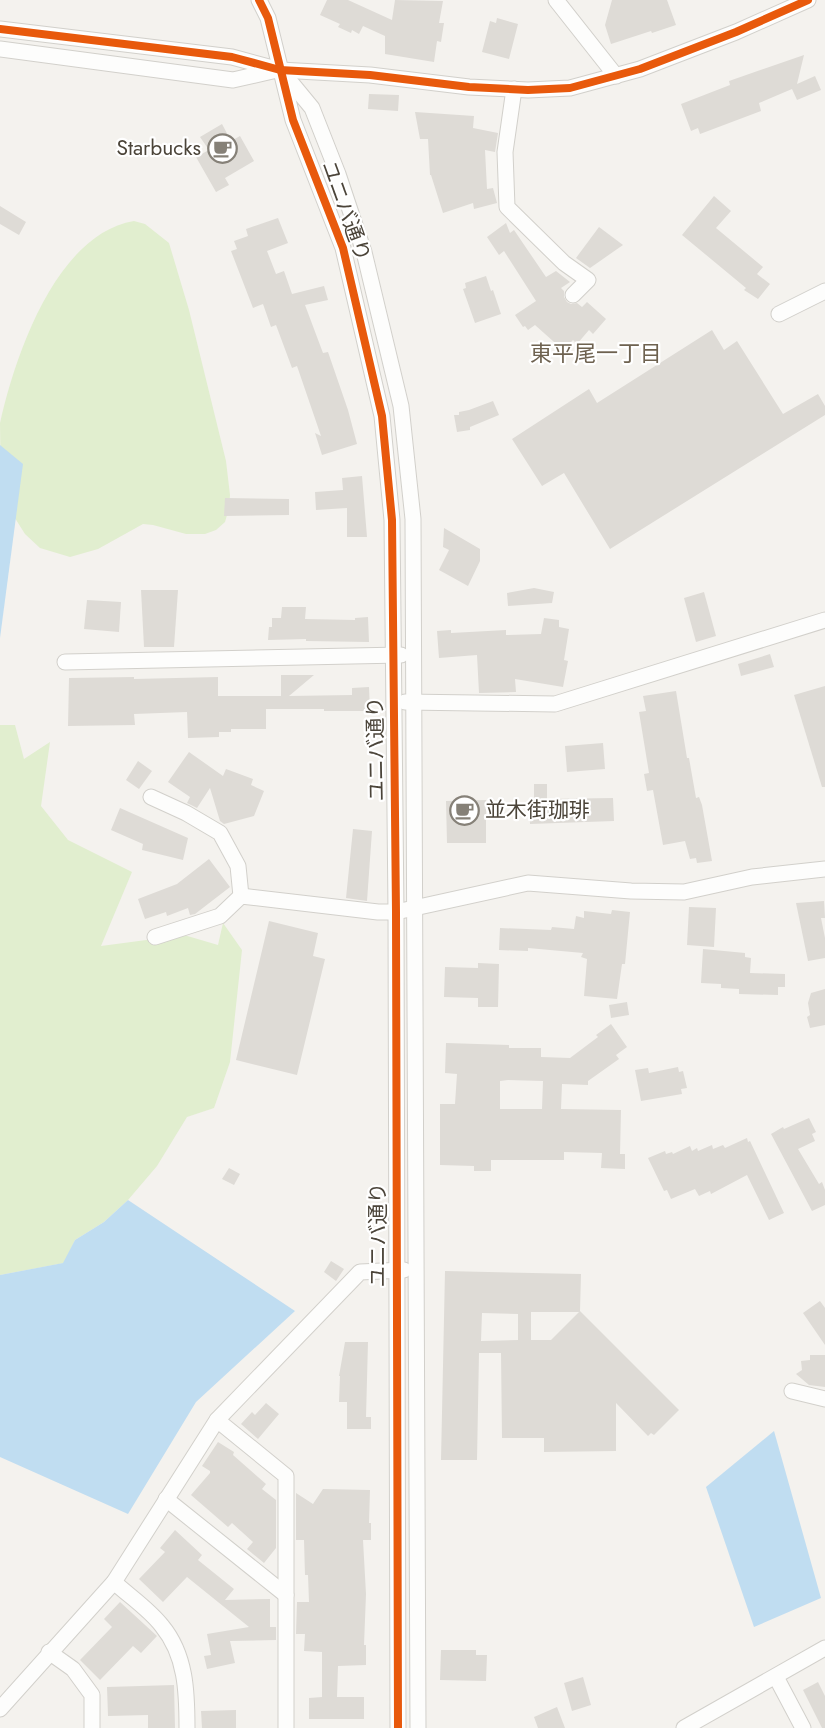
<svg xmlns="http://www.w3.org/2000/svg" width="825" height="1728" font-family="Jost,'Noto Sans JP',sans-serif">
  <rect width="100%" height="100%" fill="#f4f2ee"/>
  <g fill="#e1eecf">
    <path d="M 134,221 L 145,224 L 169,243 L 189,310 L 226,461 L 230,495 L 229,508 L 225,522 L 216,530 L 205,534 L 186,534 L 153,525 L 143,524 L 98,549 L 70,557 L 40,548 L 25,534 L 1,496 L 0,423 C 15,356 56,234 134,221 Z"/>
    <polygon points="0,725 15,725 24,759 50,742 41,806 68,840 132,872 101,946 184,935 218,945 223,923 242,950 230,1062 214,1108 187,1117 157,1166 128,1200 104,1222 75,1240 64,1263 0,1275"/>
  </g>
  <g fill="#c0ddf1">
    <polygon points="0,445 23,464 0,638"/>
    <polygon points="128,1200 295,1311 196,1402 128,1514 0,1457 0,1275 63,1263 75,1240 104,1222"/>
    <polygon points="774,1431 821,1598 754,1627 706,1487"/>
  </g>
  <g fill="#dedbd6" fill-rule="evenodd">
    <polygon points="327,0 348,0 392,20 395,0 443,1 439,23 444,23 441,42 437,41 434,62 385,54 385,36 363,26 359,34 352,30 351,33 338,27 340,24 320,15"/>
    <polygon points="612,0 667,0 676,25 652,33 651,31 611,44 605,25"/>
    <polygon points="497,18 518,24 509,59 482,52 490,21 496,23"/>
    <polygon points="804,55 797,84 815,76 821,90 797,100 792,89 759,103 761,111 700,134 698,128 691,131 681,104 730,85 729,81"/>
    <polygon points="369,94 399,95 398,111 368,109"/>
    <polygon points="415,112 474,116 473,128 498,133 495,152 485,150 487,189 493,188 497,203 474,209 473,203 443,213 431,175 430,175 428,139 420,139"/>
    <polygon points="222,124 231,141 240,136 254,161 225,178 229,185 216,192 196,157 209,150 200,137"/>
    <polygon points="714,196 731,211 716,228 763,267 757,274 770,284 758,299 744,290 746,288 682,235"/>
    <polygon points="0,206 26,222 19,235 0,224"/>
    <polygon points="278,218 288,243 267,251 276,274 284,271 292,294 324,286 328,300 305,305 323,353 328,352 348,410 357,444 322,455 315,433 321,436 297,366 292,368 276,325 271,327 263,304 253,308 231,251 237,249 234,241 248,236 246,229"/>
    <polygon points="506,223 510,233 514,230 546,277 556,271 570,282 561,288 564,291 564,297 567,302 571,304 577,303 582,307 587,302 606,319 593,334 589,330 577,344 573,340 563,350 535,325 528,330 525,326 523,327 515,315 536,301 504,251 499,255 487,237"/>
    <polygon points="599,227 623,245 590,268 576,258"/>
    <polygon points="486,276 491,291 493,290 501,314 475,323 463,289 466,288 465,283"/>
    <polygon points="712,330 724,350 737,341 783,414 818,394 825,406 825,415 610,549 564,473 542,486 512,439 589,389 597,403"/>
    <polygon points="493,401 499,415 470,427 470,430 457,432 454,415 459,415 459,412 469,410"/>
    <polygon points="362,476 367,537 347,537 347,508 316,510 315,492 343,490 342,478"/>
    <polygon points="225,498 289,499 289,515 224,516"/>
    <polygon points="444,528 480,549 480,561 468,586 439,570 449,550 443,547"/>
    <polygon points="534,588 554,592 552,603 508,606 507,593"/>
    <polygon points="141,590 178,590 174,647 144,647"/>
    <polygon points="704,592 716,636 696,642 684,598"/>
    <polygon points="87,600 121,602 119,632 84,629"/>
    <polygon points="282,607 306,607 305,619 355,620 355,618 368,617 369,642 306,641 306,639 268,640 269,627 272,627 272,618 281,618"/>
    <polygon points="544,618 559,620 559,627 569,629 564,660 568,661 563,687 515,679 516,692 479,693 477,655 439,658 437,631 451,630 451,633 506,630 506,635 541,634"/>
    <polygon points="770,654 774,667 741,676 738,664"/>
    <polygon points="281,675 314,675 289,696 352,695 352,688 369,687 370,711 324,711 324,709 266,709 266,729 231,729 231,732 219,732 219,737 188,738 187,712 134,714 135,725 68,726 69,678 134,677 134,679 218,677 218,696 281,696"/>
    <polygon points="825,686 825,787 822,787 794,695"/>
    <polygon points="676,691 687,758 689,758 696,798 699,797 702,805 712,861 697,863 696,858 690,859 685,841 663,845 653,790 647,791 644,774 649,773 639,712 646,711 643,696"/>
    <polygon points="603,743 605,769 567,772 565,746"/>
    <polygon points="189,752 223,776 226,769 253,779 251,785 264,791 254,816 224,824 220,821 210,788 197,808 187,803 190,797 168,782"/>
    <polygon points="138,761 152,771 139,789 126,780"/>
    <polygon points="534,784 547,784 547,799 613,798 614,821 530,824 529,799 534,799"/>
    <polygon points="486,800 486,843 447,843 446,801"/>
    <polygon points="120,808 188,838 183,860 142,850 143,844 111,830"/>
    <polygon points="353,829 372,831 367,901 346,898"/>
    <polygon points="209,859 230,887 195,914 190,915 188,908 167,916 166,912 145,919 138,899 177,884"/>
    <polygon points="824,901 825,918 821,918 825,938 825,958 808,961 796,903"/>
    <polygon points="689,907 716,908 714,947 687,945"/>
    <polygon points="612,910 630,912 625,964 622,964 617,999 584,996 587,959 581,957 583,953 528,948 528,951 499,950 500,928 551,930 552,927 574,929 576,916 584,918 584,911 611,914"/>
    <polygon points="269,921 318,933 313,956 325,959 297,1075 236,1060"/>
    <polygon points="703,949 745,953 745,957 751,958 750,973 785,974 785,987 778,987 778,995 739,994 739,989 721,988 721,984 701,983"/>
    <polygon points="478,963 499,964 498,1007 478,1007 478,998 444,997 445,967 478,968"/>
    <polygon points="825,989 825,1025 810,1028 807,1017 810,1015 808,1003 811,993"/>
    <polygon points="627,1002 629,1015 611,1018 609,1005"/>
    <path d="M 611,1024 L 627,1047 L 616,1055 L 619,1059 L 588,1081 L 588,1085 L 562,1084 L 561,1109 L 621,1110 L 620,1154 L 625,1154 L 625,1169 L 601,1168 L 602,1153 L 564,1152 L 564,1160 L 491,1160 L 491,1171 L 474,1171 L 474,1166 L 440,1165 L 440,1104 L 455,1104 L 457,1074 L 445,1073 L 446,1043 L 509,1045 L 509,1048 L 541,1048 L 541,1057 L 570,1058 L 598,1037 L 596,1035 ZM 508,1080 L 543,1081 L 542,1109 L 500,1109 L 500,1081 Z"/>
    <polygon points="678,1067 679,1072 683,1071 687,1088 681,1089 682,1094 641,1101 635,1070 648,1068 649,1073"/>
    <polygon points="809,1118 816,1132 812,1134 815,1141 798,1149 819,1184 822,1182 825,1190 825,1205 812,1211 771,1134 783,1127 784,1129"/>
    <polygon points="747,1138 748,1142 750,1141 784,1213 769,1220 747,1175 711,1194 710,1191 699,1196 695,1189 671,1199 667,1190 664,1191 648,1158 665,1151 666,1154 672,1152 673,1154 690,1146 692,1151 697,1148 698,1151 712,1145 713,1149 723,1145 725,1148"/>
    <polygon points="229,1168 240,1174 234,1185 222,1179"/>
    <polygon points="331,1261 344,1269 336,1281 324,1272"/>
    <path d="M 445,1271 L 581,1274 L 580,1311 L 679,1410 L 654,1435 L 651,1433 L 648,1436 L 616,1403 L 616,1451 L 544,1452 L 544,1438 L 502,1438 L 501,1353 L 479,1353 L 477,1460 L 441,1460 ZM 531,1312 L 579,1312 L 551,1340 L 531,1340 ZM 482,1313 L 518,1314 L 518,1340 L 481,1341 Z"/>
    <polygon points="820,1301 825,1308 825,1345 803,1313"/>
    <polygon points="345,1342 368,1342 366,1417 371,1417 371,1429 347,1429 347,1402 339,1402 340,1376 339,1376"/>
    <polygon points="810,1355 825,1355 825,1387 809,1385 796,1374 802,1370 801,1361 810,1360"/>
    <polygon points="266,1403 279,1414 258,1439 241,1424 252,1412 255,1415"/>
    <polygon points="218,1442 234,1452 233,1455 266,1484 262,1489 276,1500 276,1548 264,1563 247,1549 253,1542 232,1523 228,1527 191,1495 210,1473 210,1471 202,1466"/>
    <polygon points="323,1489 370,1490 369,1523 371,1523 371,1540 363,1540 366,1594 364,1645 366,1645 366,1665 338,1666 337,1697 364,1697 364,1719 309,1719 309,1698 322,1697 322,1652 304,1651 305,1634 296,1634 297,1602 309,1602 308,1575 305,1575 304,1540 296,1540 296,1493 313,1504"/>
    <polygon points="175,1530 202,1555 198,1560 234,1589 225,1600 270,1599 270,1627 276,1627 276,1640 230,1641 235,1663 207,1669 204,1656 211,1655 207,1634 249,1627 187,1577 163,1602 139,1579 165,1552 160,1548"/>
    <polygon points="120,1602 157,1636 141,1653 133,1646 100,1680 80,1660 112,1627 104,1619"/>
    <polygon points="441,1650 476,1650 476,1655 487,1655 486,1681 440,1680"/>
    <polygon points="583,1677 591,1705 572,1711 564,1683"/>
    <polygon points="818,1682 825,1696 825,1728 822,1728 803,1690"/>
    <polygon points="174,1685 175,1728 148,1728 148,1715 108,1716 107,1687"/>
    <polygon points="557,1707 565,1728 538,1728 534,1717"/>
    <polygon points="236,1710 236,1728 202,1728 201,1711"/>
  </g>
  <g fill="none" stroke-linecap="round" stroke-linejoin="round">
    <defs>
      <g id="minor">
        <polyline points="259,0 268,18 293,120 343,248 382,416 392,520 396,912 398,1728"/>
        <polyline points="556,0 616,76"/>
        <polyline points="0,29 232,57 280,70 370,75 469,87 528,90 570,88 640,69 736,32 808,0"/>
        <polyline points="0,49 233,80 277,70"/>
        <polyline points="284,74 312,108 338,174 364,252 401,406 413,519 418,1728"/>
        <polyline points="514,89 505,152 507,207 564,263 588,280 573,295"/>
        <polyline points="779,314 825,291"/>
        <polyline points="65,662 401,655"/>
        <polyline points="405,702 555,704 825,620"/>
        <polyline points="151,797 186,813 220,833 238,866 241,896"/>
        <polyline points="155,937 220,916 241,896 378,912 396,912 528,883 631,891 684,892 752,877 825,869"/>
        <polyline points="792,1391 825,1399"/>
        <polyline points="217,1420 286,1476 286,1728"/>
        <polyline points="166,1499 286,1595"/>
        <path d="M 114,1582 C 129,1596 149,1609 162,1626 C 186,1655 187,1692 187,1728"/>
        <polyline points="49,1652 73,1669 92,1695 92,1728"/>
        <polyline points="776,1677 803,1728"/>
        <polyline points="0,1709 114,1582 217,1420 360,1272 404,1270"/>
        <polyline points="684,1728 825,1648"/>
      </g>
    </defs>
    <use href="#minor" stroke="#d2d0cb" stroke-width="17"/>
    <use href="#minor" stroke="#fdfdfc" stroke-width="15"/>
    <defs>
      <g id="cycleway">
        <polyline points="259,0 268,18 293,120 343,248 382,416 392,520 396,912 398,1728"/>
        <polyline points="0,29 232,57 280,70 370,75 469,87 528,90 570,88 640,69 736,32 808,0"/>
      </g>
    </defs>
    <use href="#cycleway" stroke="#fff" stroke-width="11"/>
    <use href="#cycleway" stroke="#e8590c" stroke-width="8"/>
  </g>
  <defs>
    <symbol id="cafe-ring" viewBox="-11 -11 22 22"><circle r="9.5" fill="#fff" stroke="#868178" stroke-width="1.5"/><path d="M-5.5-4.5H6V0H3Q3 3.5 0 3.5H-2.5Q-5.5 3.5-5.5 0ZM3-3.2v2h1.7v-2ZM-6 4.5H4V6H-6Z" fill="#868178"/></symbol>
  </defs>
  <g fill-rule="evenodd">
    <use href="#cafe-ring" x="206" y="132" width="33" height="33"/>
    <use href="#cafe-ring" x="448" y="794" width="33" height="33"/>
  </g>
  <g text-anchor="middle" stroke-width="4.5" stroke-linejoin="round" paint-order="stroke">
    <g font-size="21" fill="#4b4439" stroke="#fff" text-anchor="end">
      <text x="201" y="155">Starbucks</text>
      <text x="485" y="817" text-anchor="start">並木街珈琲</text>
    </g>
    <g font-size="21" fill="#4b4439" stroke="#fff">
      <text transform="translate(346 211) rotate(70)" y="7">ユニバ通り</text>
      <text transform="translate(376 749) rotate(-91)" y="7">ユニバ通り</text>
      <text transform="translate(378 1235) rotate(-90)" y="7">ユニバ通り</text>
    </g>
    <g font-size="22" fill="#6e6250" stroke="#fff">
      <text x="596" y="361">東平尾一丁目</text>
    </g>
  </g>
</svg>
